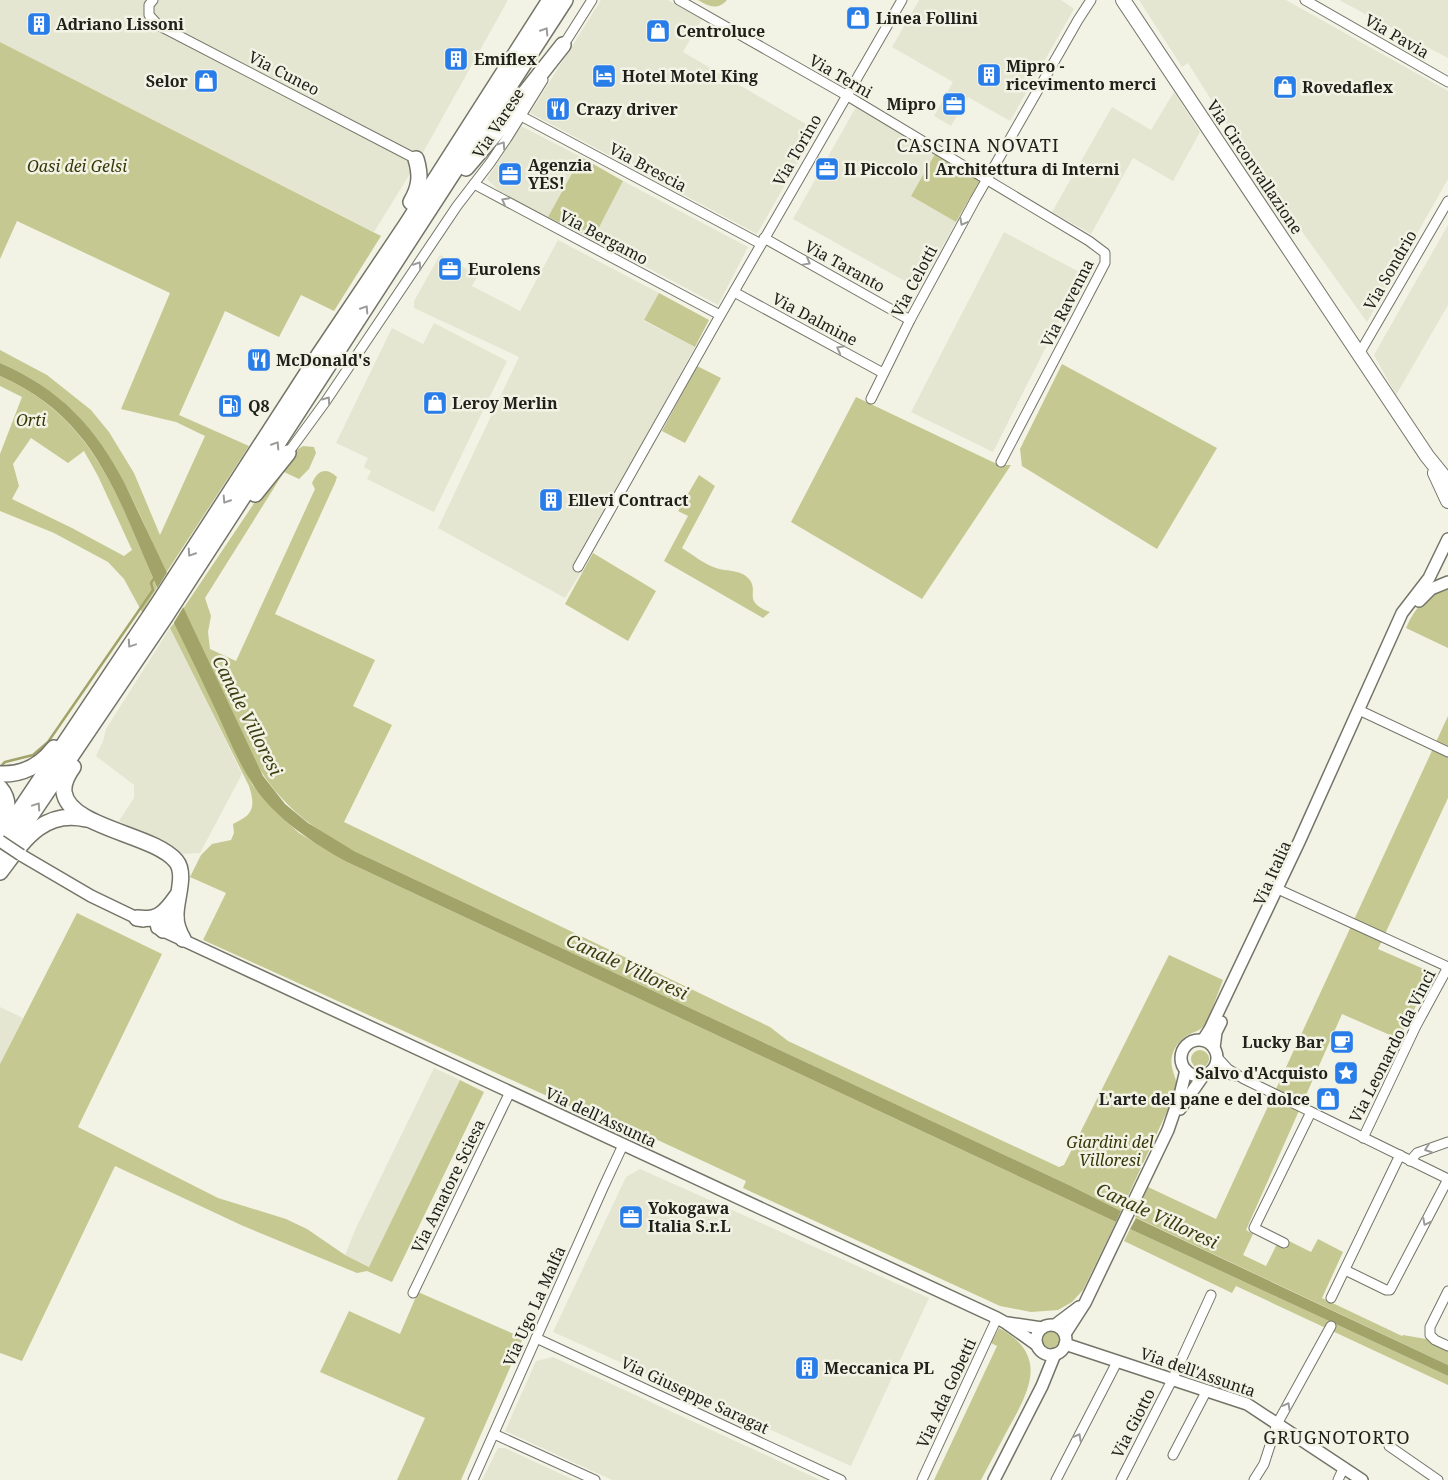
<svg xmlns="http://www.w3.org/2000/svg" width="1448" height="1480" font-family="'Noto Serif',serif">
  <rect width="100%" height="100%" fill="#f2f3e5"/>
  <g fill="#e5e6d1">
    <polygon points="0,0 508,0 421,156 374,232 0,42"/>
    <polygon points="601,0 668,0 702,19 683,52 816,130 757,234 530,113"/>
    <polygon points="919,0 1061,0 1074,9 1010,121 968,97 951,126 934,116 953,82 892,47"/>
    <polygon points="1139,0 1286,0 1448,91 1448,179 1367,322 1234,137 1234,136 1188,63 1182,67"/>
    <polygon points="1339,0 1448,0 1448,58"/>
    <polygon points="1174,92 1200,132 1173,181 1133,158 1091,234 1052,212 1112,107 1151,130"/>
    <polygon points="856,107 935,154 911,196 956,222 919,289 793,219"/>
    <polygon points="521,126 581,157 548,217 501,193 487,179"/>
    <polygon points="623,181 748,247 718,305 593,239"/>
    <polygon points="1448,225 1448,305 1396,395 1374,355"/>
    <polygon points="1004,232 1083,274 993,452 911,412"/>
    <polygon points="558,240 659,293 644,321 695,347 575,565 583,569 565,598 438,528 519,357 414,308 414,301 440,255 478,275 472,286 520,311"/>
    <polygon points="434,323 507,361 434,512 367,479 371,471 364,467 368,458 336,443 392,328 423,344"/>
    <polygon points="170,628 242,774 200,853 183,854 119,821 134,798 134,785 96,756 103,741 106,729"/>
    <polygon points="0,1007 23,1018 0,1064"/>
    <polygon points="434,1068 460,1080 370,1267 345,1255 356,1228"/>
    <polygon points="640,1169 929,1298 851,1466 553,1332 626,1177"/>
    <polygon points="553,1357 820,1480 612,1480 505,1431 536,1361"/>
    <polygon points="498,1448 505,1448 574,1480 482,1480"/>
  </g>
  <g fill="#c6c891" fill-rule="evenodd">
    <path d="M 698,0 L 727,0 C 717,11 708,6 698,0 Z"/>
    <path d="M 0,42 L 381,236 L 334,311 L 301,295 L 279,337 L 225,311 L 179,415 L 249,446 L 166,573 C 124,481 101,407 0,363 L 0,350 L 47,375 L 91,410 L 109,432 L 134,473 L 160,535 L 205,436 L 176,422 L 121,409 L 170,293 L 17,221 L 0,259 Z"/>
    <polygon points="935,154 980,180 956,222 911,196"/>
    <polygon points="581,157 623,181 593,239 548,217"/>
    <polygon points="659,293 709,320 695,347 644,320"/>
    <polygon points="1062,364 1217,448 1157,549 1022,466 1020,449"/>
    <polygon points="697,366 721,378 685,443 662,431"/>
    <path d="M 0,376 C 95,418 119,499 157,588 L 142,612 L 124,579 L 108,562 L 54,533 L 0,511 L 0,454 L 22,397 L 0,386 ZM 31,438 L 68,463 L 84,451 L 98,476 L 132,550 L 124,556 L 72,528 L 12,499 L 19,486 L 13,464 Z"/>
    <polygon points="856,397 999,465 1011,465 922,599 791,522"/>
    <path d="M 303,446 L 314,447 L 316,453 L 309,469 L 299,479 L 284,472 L 205,598 L 211,616 L 208,632 L 210,649 L 236,661 L 315,489 L 312,483 C 318,470 326,467 337,477 L 335,483 L 275,614 L 375,660 L 353,706 L 392,725 L 344,822 L 770,1027 L 788,1041 L 1059,1167 L 1064,1165 L 1169,955 L 1223,980 C 1219,990 1209,1020 1203,1027 C 1200,1030 1195,1032 1192,1033 C 1182,1037 1175,1045 1172,1056 C 1169,1069 1178,1078 1177,1090 L 1121,1211 L 1071,1186 L 354,851 C 309,827 276,801 252,756 L 183,609 L 267,484 L 295,451 Z"/>
    <path d="M 699,475 L 715,486 L 682,548 C 693,555 704,564 716,568 C 728,572 740,569 749,579 C 760,592 741,601 770,612 L 763,618 L 664,561 L 688,516 L 678,511 Z"/>
    <polygon points="593,553 656,591 628,641 565,604"/>
    <path d="M 1448,587 L 1448,648 L 1406,628 C 1415,607 1426,596 1448,587 Z"/>
    <path d="M 175,622 L 252,784 L 276,812 L 299,833 L 347,862 L 1116,1222 L 1083,1290 L 1072,1302 L 1058,1310 L 1031,1312 L 1000,1306 L 743,1188 L 746,1181 L 593,1110 L 589,1115 L 203,940 L 226,893 L 190,877 L 201,855 L 212,844 L 231,840 L 234,833 L 233,824 C 253,815 256,808 249,786 L 170,628 Z"/>
    <polygon points="1448,716 1448,798 1378,949 1433,973 1399,1039 1342,1014 1246,1230 1253,1234 1243,1255 1266,1266 1277,1244 1286,1249 1289,1241 1311,1252 1318,1239 1343,1252 1322,1298 1402,1336 1403,1335 1426,1339 1448,1350 1448,1365 1135,1217 1148,1187 1216,1219"/>
    <polygon points="77,913 162,954 78,1127 218,1198 286,1219 307,1229 345,1255 369,1267 460,1080 484,1092 392,1282 367,1271 357,1273 241,1225 115,1166 22,1361 0,1353 0,1064"/>
    <circle cx="1200" cy="1059" r="9"/>
    <polygon points="1130,1229 1448,1376 1448,1385 1236,1286 1232,1293 1124,1241"/>
    <polygon points="418,1292 523,1338 461,1480 397,1480 425,1418 320,1372 349,1311 400,1334"/>
    <path d="M 999,1328 C 1049,1355 1030,1390 1008,1429 C 999,1446 990,1463 981,1480 L 934,1480 L 997,1346 L 991,1343 Z"/>
    <circle cx="1051" cy="1339" r="9"/>
  </g>
  <g fill="#a1a369">
    <path d="M 0,363 C 60,389 96,427 125,484 L 263,776 L 285,804 L 308,823 L 354,851 L 1071,1186 L 1121,1211 L 1116,1222 L 347,862 C 313,843 273,817 252,783 C 235,757 224,726 210,698 C 193,660 173,623 156,585 C 117,497 96,418 0,376 Z"/>
    <polygon points="1136,1218 1448,1365 1448,1376 1130,1229"/>
  </g>
  <polygon fill="#f2f3e5" points="168,571 184,606 173,624 156,590"/>
  <g fill="none" stroke-linecap="round" stroke-linejoin="round">
    <polyline stroke="#a1a369" stroke-width="2.5" points="0,767 5,762 33,755 48,742 153,590 151,583 155,577"/>
    <defs>
      <g id="street">
        <polyline points="153,0 149,5 149,15 158,25 416,159"/>
        <polyline points="679,0 846,95 1089,241 1105,253 1105,263 1001,462"/>
        <polyline points="1305,0 1448,82"/>
        <polyline points="561,49 592,0"/>
        <polyline points="521,116 761,244"/>
        <polyline points="474,184 720,315"/>
        <polyline points="764,238 910,320"/>
        <polyline points="734,292 883,373"/>
        <polyline points="1359,354 1448,201"/>
        <polyline points="871,399 910,320 975,200 1078,20 1091,0"/>
        <polyline points="288,453 326,401 457,206 490,163 507,138 543,80"/>
        <polyline points="578,567 717,321 902,0"/>
        <polyline points="1363,712 1448,752"/>
        <polyline points="1282,891 1448,967"/>
        <polyline points="1217,1057 1228,1069 1244,1079 1448,1179"/>
        <polyline points="1213,1070 1235,1076"/>
        <polyline points="1363,1138 1416,1026 1448,967"/>
        <polyline points="1410,1161 1417,1153 1448,1142"/>
        <polyline points="1284,1243 1254,1228 1311,1112"/>
        <polyline points="1345,1270 1386,1290 1390,1290 1448,1179"/>
        <polyline points="1448,1291 1430,1327 1430,1335 1435,1340 1448,1346"/>
        <polyline points="413,1293 510,1092"/>
        <polyline points="1331,1298 1400,1155"/>
        <polyline points="536,1338 841,1480"/>
        <polyline points="494,1434 595,1480"/>
        <polyline points="1389,1446 1438,1480"/>
        <polyline points="1173,1455 1207,1390"/>
        <polyline points="473,1480 603,1188 623,1145"/>
        <polyline points="922,1480 997,1318"/>
        <polyline points="1056,1480 1117,1362"/>
        <polyline points="1121,1480 1172,1380 1211,1295"/>
        <polyline points="1254,1480 1264,1464 1277,1424 1331,1326"/>
        <polyline points="1338,1480 1344,1467"/>
      </g>
      <g id="secondary">
        <polyline points="1419,601 1431,589 1448,582"/>
        <polyline points="21,855 91,896 143,921"/>
        <polyline points="157,928 997,1318 1006,1323 1037,1345"/>
        <circle cx="1199" cy="1058" r="18"/>
        <polyline points="1203,1040 1210,1029 1299,842 1402,613 1429,578 1448,539"/>
        <polyline points="1214,1048 1216,1032 1221,1022"/>
        <polyline points="1180,1109 1203,1076"/>
        <polyline points="1008,1323 1042,1328"/>
        <polyline points="1055,1325 1079,1307"/>
        <circle cx="1051" cy="1340" r="15"/>
        <polyline points="1065,1334 1085,1303 1168,1130 1180,1095 1186,1070"/>
        <polyline points="1065,1344 1247,1404 1362,1480"/>
        <polyline points="994,1480 1042,1386 1055,1354"/>
      </g>
      <g id="primary">
        <polyline points="1123,0 1427,456 1448,482"/>
        <polyline points="1435,473 1448,501"/>
      </g>
      <g id="highway">
        <polyline points="466,168 501,127 515,106 563,45"/>
        <path d="M 411,202 C 420,187 421,175 416,159"/>
        <polyline points="255,494 288,453"/>
        <path d="M 73,767 C 68,774 63,784 64,792 C 69,828 154,834 176,861 C 187,874 175,901 176,917 C 176,925 179,932 183,939"/>
        <path d="M 0,774 C 22,775 41,765 54,748"/>
        <path d="M 0,788 C 10,800 9,814 0,827"/>
        <polyline points="0,840 158,604 319,355 405,227 550,0"/>
        <polyline points="0,861 165,617 565,0"/>
        <path d="M 0,872 C 22,843 42,809 86,819"/>
        <polyline points="160,915 158,924 163,930 169,926 176,918"/>
        <path d="M 137,918 C 158,921 165,913 177,896"/>
      </g>
    </defs>
    <use href="#street" stroke="#747568" stroke-width="11"/>
    <use href="#secondary" stroke="#747568" stroke-width="14"/>
    <use href="#primary" stroke="#747568" stroke-width="16"/>
    <use href="#highway" stroke="#747568" stroke-width="18"/>
    <use href="#street" stroke="#fff" stroke-width="9"/>
    <use href="#secondary" stroke="#fff" stroke-width="11"/>
    <use href="#primary" stroke="#fff" stroke-width="14"/>
    <use href="#highway" stroke="#fff" stroke-width="15"/>
    <defs>
      <polyline id="secondary-bridge" points="0,841 21,855"/>
    </defs>
    <use href="#secondary-bridge" stroke="#747568" stroke-width="14" stroke-linecap="butt"/>
    <use href="#secondary-bridge" stroke="#fff" stroke-width="11"/>
  </g>
  <defs><path id="oneway-chevron" d="M-2-3.5L2.5 0L-2 3.5" fill="none" stroke-width="1.6" stroke-linecap="round" stroke-linejoin="round" transform="scale(1.25)"/></defs>
  <g stroke="#9b9b99">
    <use href="#oneway-chevron" transform="translate(545 31) rotate(-57)"/>
    <use href="#oneway-chevron" transform="translate(502 145) rotate(-56)"/>
    <use href="#oneway-chevron" transform="translate(505 201) rotate(-152)"/>
    <use href="#oneway-chevron" transform="translate(963 222) rotate(118)"/>
    <use href="#oneway-chevron" transform="translate(807 262) rotate(29)"/>
    <use href="#oneway-chevron" transform="translate(418 265) rotate(-57)"/>
    <use href="#oneway-chevron" transform="translate(365 309) rotate(-57)"/>
    <use href="#oneway-chevron" transform="translate(840 349) rotate(-152)"/>
    <use href="#oneway-chevron" transform="translate(327 400) rotate(-55)"/>
    <use href="#oneway-chevron" transform="translate(276 445) rotate(-57)"/>
    <use href="#oneway-chevron" transform="translate(226 500) rotate(123)"/>
    <use href="#oneway-chevron" transform="translate(191 553) rotate(123)"/>
    <use href="#oneway-chevron" transform="translate(131 644) rotate(124)"/>
    <use href="#oneway-chevron" transform="translate(37 806) rotate(-56)"/>
    <use href="#oneway-chevron" transform="translate(1428 1149) rotate(160)"/>
    <use href="#oneway-chevron" transform="translate(1426 1222) rotate(117)"/>
    <use href="#oneway-chevron" transform="translate(1287 1406) rotate(-61)"/>
    <use href="#oneway-chevron" transform="translate(1078 1437) rotate(-62)"/>
  </g>
  <defs>
    <symbol id="shop-square" viewBox="-11 -11 22 22"><rect x="-9" y="-9" width="18" height="18" rx="4" fill="#287de8" stroke="#f2f3e5"/><path d="M-5-2.5h2.3a2.7 3.5 0 0 1 5.4 0H5L5.5 6h-11ZM-1.5-2.5h3a1.5 2.3 0 0 0-3 0Z" fill="#fff"/></symbol>
    <symbol id="building-square" viewBox="-11 -11 22 22"><rect x="-9" y="-9" width="18" height="18" rx="4" fill="#287de8" stroke="#f2f3e5"/><path d="M-4-6H4V6H1V3H-1V6H-4ZM-2.5-4.3h1.7v1.8h-1.7ZM.8-4.3h1.7v1.8H.8ZM-2.5-1h1.7V.8h-1.7ZM.8-1h1.7V.8H.8Z" fill="#fff"/></symbol>
    <symbol id="hotel-square" viewBox="-11 -11 22 22"><rect x="-9" y="-9" width="18" height="18" rx="4" fill="#287de8" stroke="#f2f3e5"/><path d="M-6-4.5h1.5V1H6V5H4.5V3h-9V5H-6ZM-4 0a1.8 1.8 0 1 1 3.6 0ZM.5 0V-2.5h3Q6-2.5 6 0Z" fill="#fff"/></symbol>
    <symbol id="office-square" viewBox="-11 -11 22 22"><rect x="-9" y="-9" width="18" height="18" rx="4" fill="#287de8" stroke="#f2f3e5"/><path d="M-6-3h4V-5.5h4V-3h4V5H-6ZM-1-4.5V-3h2v-1.5ZM-6 0V1H6V0Z" fill="#fff"/></symbol>
    <symbol id="restaurant-square" viewBox="-11 -11 22 22"><rect x="-9" y="-9" width="18" height="18" rx="4" fill="#287de8" stroke="#f2f3e5"/><path d="M-5-6h1v4h1v-4h1v4h1v-4h1v5L-1.5 .5V6h-2V.5L-5-1ZM5-6V6H3V1.5H1.5Q1.5-4 5-6Z" fill="#fff"/></symbol>
    <symbol id="fuel-square" viewBox="-11 -11 22 22"><rect x="-9" y="-9" width="18" height="18" rx="4" fill="#287de8" stroke="#f2f3e5"/><path d="M-5.5-6h7V0h2V4h1.3V-2.5L3-4.5l.8-.8L6-3V5H2.5V1h-1V6h-7ZM-4.2-4.7v3.2H.2V-4.7Z" fill="#fff"/></symbol>
    <symbol id="cafe-square" viewBox="-11 -11 22 22"><rect x="-9" y="-9" width="18" height="18" rx="4" fill="#287de8" stroke="#f2f3e5"/><path d="M-5.5-4.5H6V0H3Q3 3.5 0 3.5H-2.5Q-5.5 3.5-5.5 0ZM3-3.2v2h1.7v-2ZM-6 4.5H4V6H-6Z" fill="#fff"/></symbol>
    <symbol id="sight-square" viewBox="-11 -11 22 22"><rect x="-9" y="-9" width="18" height="18" rx="4" fill="#287de8" stroke="#f2f3e5"/><path d="M0-6L1.8-2.2L6-1.7L2.9 1.2L3.7 5.4L0 3.3L-3.7 5.4L-2.9 1.2L-6-1.7L-1.8-2.2Z" fill="#fff"/></symbol>
  </defs>
  <g fill-rule="evenodd">
    <use href="#shop-square" x="844" y="4" width="28" height="28"/>
    <use href="#building-square" x="25" y="10" width="28" height="28"/>
    <use href="#shop-square" x="644" y="17" width="28" height="28"/>
    <use href="#building-square" x="442" y="45" width="28" height="28"/>
    <use href="#building-square" x="975" y="61" width="28" height="28"/>
    <use href="#hotel-square" x="590" y="62" width="28" height="28"/>
    <use href="#shop-square" x="192" y="67" width="28" height="28"/>
    <use href="#shop-square" x="1271" y="73" width="28" height="28"/>
    <use href="#office-square" x="940" y="90" width="28" height="28"/>
    <use href="#restaurant-square" x="544" y="95" width="28" height="28"/>
    <use href="#office-square" x="813" y="155" width="28" height="28"/>
    <use href="#office-square" x="496" y="160" width="28" height="28"/>
    <use href="#office-square" x="436" y="255" width="28" height="28"/>
    <use href="#restaurant-square" x="245" y="346" width="28" height="28"/>
    <use href="#shop-square" x="421" y="389" width="28" height="28"/>
    <use href="#fuel-square" x="216" y="392" width="28" height="28"/>
    <use href="#building-square" x="537" y="486" width="28" height="28"/>
    <use href="#cafe-square" x="1328" y="1028" width="28" height="28"/>
    <use href="#sight-square" x="1332" y="1059" width="28" height="28"/>
    <use href="#shop-square" x="1314" y="1085" width="28" height="28"/>
    <use href="#office-square" x="617" y="1203" width="28" height="28"/>
    <use href="#building-square" x="793" y="1354" width="28" height="28"/>
  </g>
  <g text-anchor="middle" stroke-width="5" stroke-linejoin="round" paint-order="stroke">
    <g font-size="16" font-weight="bold" fill="#21211c" stroke="#f2f3e5" text-anchor="start">
      <text x="876" y="24">Linea Follini</text>
      <text x="56" y="30">Adriano Lissoni</text>
      <text x="676" y="37">Centroluce</text>
      <text x="474" y="65">Emiflex</text>
      <text x="1006" y="72">Mipro -<tspan x="1006" dy="18">ricevimento merci</tspan></text>
      <text x="622" y="82">Hotel Motel King</text>
      <text x="188" y="87" text-anchor="end">Selor</text>
      <text x="1302" y="93">Rovedaflex</text>
      <text x="936" y="110" text-anchor="end">Mipro</text>
      <text x="576" y="115">Crazy driver</text>
      <text x="528" y="171">Agenzia<tspan x="528" dy="18">YES!</tspan></text>
      <text x="844" y="175">Il Piccolo | Architettura di Interni</text>
      <text x="468" y="275">Eurolens</text>
      <text x="276" y="366">McDonald's</text>
      <text x="452" y="409">Leroy Merlin</text>
      <text x="248" y="412">Q8</text>
      <text x="568" y="506">Ellevi Contract</text>
      <text x="1324" y="1048" text-anchor="end">Lucky Bar</text>
      <text x="1328" y="1079" text-anchor="end">Salvo d'Acquisto</text>
      <text x="1310" y="1105" text-anchor="end">L'arte del pane e del dolce</text>
      <text x="648" y="1214">Yokogawa<tspan x="648" dy="18">Italia S.r.L</tspan></text>
      <text x="824" y="1374">Meccanica PL</text>
    </g>
    <g font-size="16" fill="#21211c" stroke="#f2f3e5">
      <text transform="translate(1397 36) rotate(30)" y="6">Via Pavia</text>
      <text transform="translate(284 73) rotate(27)" y="6">Via Cuneo</text>
      <text transform="translate(841 76) rotate(30)" y="6">Via Terni</text>
      <text transform="translate(498 123) rotate(-57)" y="6">Via Varese</text>
      <text transform="translate(797 150) rotate(-60)" y="6">Via Torino</text>
      <text transform="translate(648 167) rotate(28)" y="6">Via Brescia</text>
      <text transform="translate(1255 167) rotate(56)" y="6">Via Circonvallazione</text>
      <text transform="translate(604 237) rotate(28)" y="6">Via Bergamo</text>
      <text transform="translate(845 266) rotate(29)" y="6">Via Taranto</text>
      <text transform="translate(1390 270) rotate(-60)" y="6">Via Sondrio</text>
      <text transform="translate(914 281) rotate(-62)" y="6">Via Celotti</text>
      <text transform="translate(1067 303) rotate(-63)" y="6">Via Ravenna</text>
      <text transform="translate(815 319) rotate(28)" y="6">Via Dalmine</text>
      <text transform="translate(1272 873) rotate(-66)" y="6">Via Italia</text>
      <text transform="translate(1392 1046) rotate(-63)" y="6">Via Leonardo da Vinci</text>
      <text transform="translate(601 1117) rotate(25)" y="6">Via dell'Assunta</text>
      <text transform="translate(448 1186) rotate(-64)" y="6">Via Amatore Sciesa</text>
      <text transform="translate(534 1306) rotate(-66)" y="6">Via Ugo La Malfa</text>
      <text transform="translate(1198 1372) rotate(19)" y="6">Via dell'Assunta</text>
      <text transform="translate(946 1393) rotate(-65)" y="6">Via Ada Gobetti</text>
      <text transform="translate(695 1395) rotate(25)" y="6">Via Giuseppe Saragat</text>
      <text transform="translate(1133 1423) rotate(-63)" y="6">Via Giotto</text>
    </g>
    <g font-size="16" font-style="italic" fill="#363707" stroke="#f2f3e5">
      <text x="77" y="172">Oasi dei Gelsi</text>
      <text x="31" y="426">Orti</text>
      <text x="1110" y="1148">Giardini del<tspan x="1110" dy="18">Villoresi</tspan></text>
    </g>
    <g font-size="18" letter-spacing="1" fill="#21211c" stroke="#f2f3e5">
      <text x="978" y="152">CASCINA NOVATI</text>
      <text x="1337" y="1444">GRUGNOTORTO</text>
    </g>
    <g font-size="18" font-style="italic" fill="#3d3e10" stroke="#f2f3e5">
      <text transform="translate(247 716) rotate(63)" y="6">Canale Villoresi</text>
      <text transform="translate(627 967) rotate(25)" y="6">Canale Villoresi</text>
      <text transform="translate(1157 1216) rotate(25)" y="6">Canale Villoresi</text>
    </g>
  </g>
</svg>
